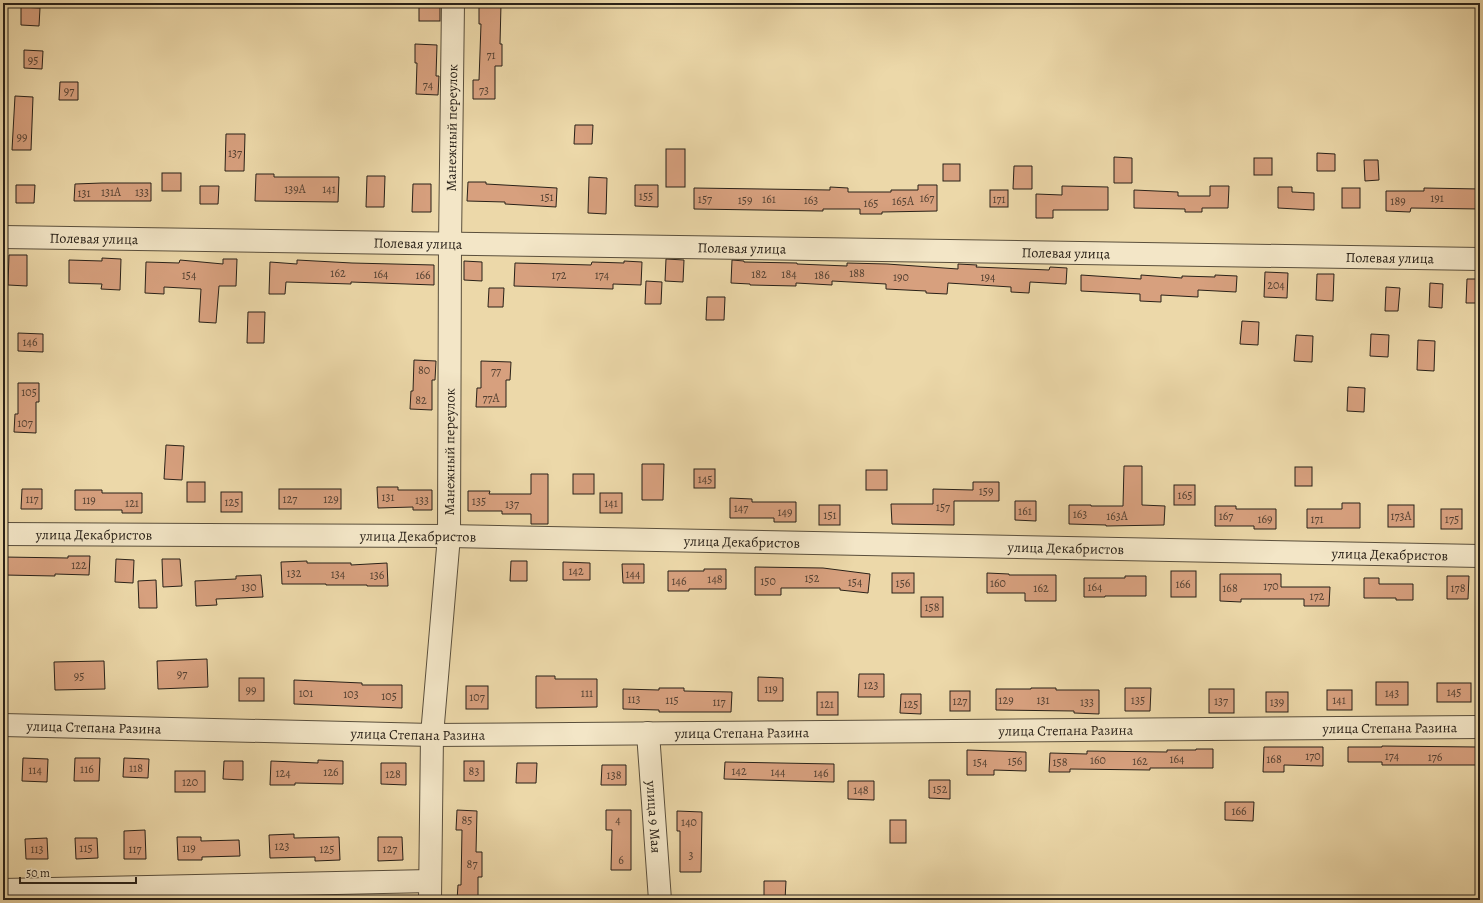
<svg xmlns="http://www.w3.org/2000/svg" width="1483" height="903" font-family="Alegreya,serif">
  <rect width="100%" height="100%" fill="#ecd8a9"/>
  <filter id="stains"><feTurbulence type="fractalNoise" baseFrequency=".005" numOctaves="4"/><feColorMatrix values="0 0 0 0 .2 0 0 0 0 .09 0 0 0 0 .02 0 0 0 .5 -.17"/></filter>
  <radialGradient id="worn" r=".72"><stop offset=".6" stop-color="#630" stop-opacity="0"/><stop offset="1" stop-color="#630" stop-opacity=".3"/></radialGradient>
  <g fill="#d7a07e" stroke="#292118">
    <rect x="419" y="3" width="21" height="18"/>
    <polygon points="479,3 501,4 500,44 502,44 502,66 495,66 495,99 473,99 473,80 479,80 481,24 479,24"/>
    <polygon points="21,7 40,8 39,26 21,25"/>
    <polygon points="415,44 437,45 436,76 439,76 438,95 416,94 417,63 415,63"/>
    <polygon points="24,50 43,51 42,69 24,68"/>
    <polygon points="60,82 78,82 78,100 59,100"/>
    <polygon points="15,96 33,97 31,150 12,150"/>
    <polygon points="575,125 593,125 592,144 574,144"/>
    <polygon points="226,134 245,134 244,171 225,171"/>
    <rect x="666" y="149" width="19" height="38"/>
    <polygon points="1317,153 1335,154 1335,171 1317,171"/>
    <polygon points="1114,157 1132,158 1132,183 1114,183"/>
    <rect x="1254" y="158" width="18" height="17"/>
    <polygon points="1364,160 1378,160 1379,180 1365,181"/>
    <rect x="943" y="164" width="17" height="17"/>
    <polygon points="1014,166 1032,166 1032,189 1013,189"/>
    <rect x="162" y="173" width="19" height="18"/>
    <polygon points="256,174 274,174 274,177 339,177 338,202 255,201"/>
    <polygon points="367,176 385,176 384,207 366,207"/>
    <polygon points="589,177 607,178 606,214 588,213"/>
    <polygon points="468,182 486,182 486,184 557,188 556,207 505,204 505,202 467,201"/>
    <polygon points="102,183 151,183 151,201 74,201 75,184"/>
    <polygon points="413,184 431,184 431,212 412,212"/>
    <polygon points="16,185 35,185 34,203 16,203"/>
    <polygon points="635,185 658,185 658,207 635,206"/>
    <polygon points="918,185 937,185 937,211 882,212 882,214 860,214 860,209 823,209 823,211 694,209 694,188 830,190 830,187 848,188 848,192 891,192 891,190 918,190"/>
    <polygon points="200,186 219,186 218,204 200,204"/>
    <polygon points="1062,186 1108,187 1108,210 1053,210 1053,218 1036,218 1036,194 1062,195"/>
    <polygon points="1210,186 1229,186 1228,208 1202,208 1202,212 1185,212 1185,209 1134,208 1134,190 1178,192 1178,196 1210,196"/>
    <polygon points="1278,187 1292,187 1292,192 1314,193 1314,210 1278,208"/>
    <rect x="1342" y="188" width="18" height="20"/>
    <polygon points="1424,188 1480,189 1480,209 1411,208 1410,212 1386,211 1386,191 1424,191"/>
    <rect x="990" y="190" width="18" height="17"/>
    <polygon points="9,255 27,255 27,286 8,285"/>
    <polygon points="102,258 121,259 120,290 101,289 102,284 69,283 69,260 102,261"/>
    <polygon points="223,259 237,259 236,286 219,286 216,323 199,322 201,289 164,287 164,294 145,293 146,262 179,263 180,260 223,264"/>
    <polygon points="666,259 684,260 683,282 665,281"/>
    <polygon points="297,260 352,263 434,265 434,285 351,282 351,284 286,282 285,294 269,294 270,262 297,264"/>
    <polygon points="732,260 744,261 744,262 797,263 797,264 847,266 847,263 887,264 958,269 958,264 977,265 976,267 1049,270 1050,267 1067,268 1066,284 1030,282 1029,293 1011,292 1011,287 948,283 947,294 926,293 926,291 886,289 886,284 832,281 832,285 796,283 796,286 750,285 750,284 731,283"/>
    <polygon points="464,261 482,262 482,281 464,280"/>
    <polygon points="624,261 642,262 641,285 613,284 613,289 514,286 515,263 591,265 592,262 624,263"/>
    <polygon points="1265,272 1288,273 1287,298 1264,297"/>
    <polygon points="1317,274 1334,274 1333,301 1316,300"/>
    <polygon points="1081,275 1141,279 1141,275 1182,278 1182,276 1215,277 1215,275 1237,276 1236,292 1198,290 1198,297 1161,295 1161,302 1140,301 1140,294 1081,291"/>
    <polygon points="1467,279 1480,279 1480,303 1466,303"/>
    <polygon points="646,281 662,282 661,304 645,304"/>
    <polygon points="1430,283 1443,284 1442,308 1429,307"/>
    <polygon points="1386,287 1400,288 1398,311 1385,311"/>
    <polygon points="489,288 504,288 503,307 488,307"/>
    <polygon points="707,297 725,297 724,320 706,320"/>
    <polygon points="248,312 265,312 264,343 247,343"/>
    <polygon points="1242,321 1259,322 1258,345 1240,344"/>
    <polygon points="18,333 43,334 43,352 18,351"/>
    <polygon points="1371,334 1389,335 1388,357 1370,356"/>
    <polygon points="1296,335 1313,336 1312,362 1294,361"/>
    <polygon points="1418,340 1435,341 1434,371 1417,370"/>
    <polygon points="414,360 436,361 435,380 432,380 432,410 410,409 411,391 413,391"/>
    <polygon points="481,361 511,362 510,380 506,380 506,407 476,407 477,388 481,388"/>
    <polygon points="18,383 39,383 39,402 36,402 36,433 14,432 15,414 18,414"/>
    <polygon points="1348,387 1365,388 1364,412 1347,411"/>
    <polygon points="166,445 184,446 182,480 164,479"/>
    <polygon points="642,464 664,464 663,500 642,500"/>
    <polygon points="1124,466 1142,466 1142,505 1165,506 1164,525 1106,526 1106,525 1069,524 1069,505 1091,505 1091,506 1123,506"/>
    <rect x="1295" y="467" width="17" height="19"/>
    <rect x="694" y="469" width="21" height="19"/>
    <rect x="866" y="470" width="21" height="20"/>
    <polygon points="531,474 548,474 548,524 531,524 531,514 502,514 502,511 468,511 468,491 490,491 489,494 531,494"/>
    <rect x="573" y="474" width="21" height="20"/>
    <rect x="187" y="482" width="18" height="20"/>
    <polygon points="973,482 999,482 999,501 954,501 954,525 892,524 891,504 933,504 933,489 973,490"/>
    <rect x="1174" y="485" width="21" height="20"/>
    <polygon points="377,487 398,487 398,490 432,490 432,510 413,510 413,507 378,508"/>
    <polygon points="22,489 42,489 42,509 21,509"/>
    <rect x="279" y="489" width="62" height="20"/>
    <polygon points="75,490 102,490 102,493 142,493 142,513 122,513 122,510 75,510"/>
    <rect x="221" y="492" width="21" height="20"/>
    <rect x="600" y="493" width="22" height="20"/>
    <polygon points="730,498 752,499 752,502 796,502 796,522 774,522 774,518 730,518"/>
    <polygon points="1015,501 1036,501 1036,521 1015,520"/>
    <polygon points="1342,503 1360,503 1360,528 1307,528 1307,509 1342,509"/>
    <rect x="819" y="505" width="21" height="20"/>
    <rect x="1388" y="505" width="26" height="22"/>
    <polygon points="1215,506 1236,506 1236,509 1276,509 1276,529 1254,529 1254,526 1215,526"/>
    <rect x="1441" y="509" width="21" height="20"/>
    <polygon points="68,556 90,556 89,575 55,574 55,576 4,575 4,557 68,558"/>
    <polygon points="116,559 134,560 133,583 115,582"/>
    <polygon points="162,559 180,559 182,586 163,587"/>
    <polygon points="307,561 307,563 351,563 351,565 387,563 388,586 367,586 367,585 326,585 326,584 282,584 281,562"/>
    <polygon points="511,561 527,561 527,581 510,581"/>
    <polygon points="563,562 590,563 590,580 563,580"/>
    <polygon points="622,564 644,564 644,583 623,583"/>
    <polygon points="755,567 823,568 870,574 868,593 840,590 840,588 781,588 781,595 755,595"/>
    <polygon points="704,569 726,569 726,589 689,589 689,591 668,591 668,571 704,571"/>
    <rect x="1171" y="571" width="25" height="26"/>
    <rect x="892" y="573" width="22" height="20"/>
    <polygon points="987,573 1009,574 1009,575 1056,575 1056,601 1025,601 1025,593 987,593"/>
    <polygon points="1220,574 1281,574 1281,587 1330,587 1329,606 1304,606 1304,599 1241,599 1241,602 1220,601"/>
    <polygon points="261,575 263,597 216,599 217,605 196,606 195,581 236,579 236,576"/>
    <polygon points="1125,576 1146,576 1146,596 1105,596 1105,597 1084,597 1084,578 1125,578"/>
    <polygon points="1447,576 1469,576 1468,599 1447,599"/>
    <polygon points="1364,578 1379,578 1379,584 1413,584 1413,600 1396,600 1396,598 1364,598"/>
    <polygon points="156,580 157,608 139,608 138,581"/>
    <rect x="921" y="597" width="22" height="20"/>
    <polygon points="207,659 208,687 158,689 157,661"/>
    <polygon points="104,661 105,689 55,690 54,662"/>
    <polygon points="859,674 884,674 884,697 858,697"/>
    <polygon points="536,676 555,676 555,679 597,679 597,707 536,708"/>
    <polygon points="758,677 783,678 783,701 758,701"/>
    <rect x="239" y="678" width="25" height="23"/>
    <polygon points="294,680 362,683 362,685 402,685 402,708 294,704"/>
    <rect x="1376" y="682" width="32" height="23"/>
    <rect x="1437" y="683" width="34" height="19"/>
    <rect x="466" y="686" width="22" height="23"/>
    <polygon points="659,688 684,688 684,691 732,692 731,712 659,712 659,710 623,709 623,689 659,690"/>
    <polygon points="1031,688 1056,688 1056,690 1099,690 1099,714 1074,713 1074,711 996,710 996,689 1031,689"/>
    <polygon points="1125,688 1151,688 1150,711 1125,711"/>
    <rect x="1209" y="689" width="25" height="24"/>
    <rect x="1327" y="690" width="25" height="20"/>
    <rect x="950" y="691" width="20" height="20"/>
    <rect x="817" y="692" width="21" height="23"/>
    <rect x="1266" y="692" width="22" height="20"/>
    <polygon points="901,694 921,694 921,714 900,713"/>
    <polygon points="1382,746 1477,747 1476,765 1382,765 1382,762 1348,762 1348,747 1382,747"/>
    <polygon points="1264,747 1323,747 1323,766 1284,765 1284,772 1263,772"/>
    <polygon points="1196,749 1213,749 1213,768 1150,768 1150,770 1070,769 1070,772 1049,772 1050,753 1087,754 1087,751 1167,752 1167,750 1196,750"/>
    <polygon points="967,750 1026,752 1026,771 994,770 994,775 967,775"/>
    <polygon points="23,758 48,759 47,782 22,781"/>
    <polygon points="75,758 100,758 99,781 74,781"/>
    <polygon points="124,758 149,759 148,778 123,777"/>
    <polygon points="318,760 343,761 343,784 295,783 295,785 270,785 271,761 318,763"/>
    <polygon points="224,761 243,761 243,780 223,779"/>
    <rect x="464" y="761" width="20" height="20"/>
    <polygon points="725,762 834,764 834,782 724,779"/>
    <polygon points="381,763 406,763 406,785 381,784"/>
    <polygon points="517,763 537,763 536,783 516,783"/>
    <polygon points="602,765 626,765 626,785 601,785"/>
    <rect x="175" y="771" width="30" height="21"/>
    <polygon points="929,780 950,780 950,799 929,798"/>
    <polygon points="848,781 874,781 874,800 848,799"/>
    <polygon points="1225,802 1254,802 1253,821 1225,820"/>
    <polygon points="457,810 477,811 476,852 482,852 482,877 478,877 478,900 457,900 458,885 461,885 462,830 456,830"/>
    <polygon points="606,810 631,810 631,870 611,870 612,830 606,830"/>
    <polygon points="677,811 702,812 701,872 680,872 680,831 677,831"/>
    <rect x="890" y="820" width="16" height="23"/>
    <polygon points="145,830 146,859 124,859 124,831"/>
    <polygon points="294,834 294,838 339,837 340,860 315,861 315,857 270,858 269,835"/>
    <polygon points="177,837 201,837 201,841 239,840 240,856 202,857 202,860 178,860"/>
    <polygon points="378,837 402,837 403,860 378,861"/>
    <polygon points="47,838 48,859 26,859 25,839"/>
    <polygon points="75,838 97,838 98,858 76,859"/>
    <polygon points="764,881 786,881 785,900 764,900"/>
  </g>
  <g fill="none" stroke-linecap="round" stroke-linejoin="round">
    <defs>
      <g id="minor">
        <path id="s1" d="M 3,237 L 1480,259"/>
        <path id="s2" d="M 3,534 L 449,536 L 1480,556"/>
        <path id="s3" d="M 3,725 L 432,735 L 1480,727"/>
        <path id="s4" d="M 648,733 L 660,900"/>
        <polyline points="3,890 430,881"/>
        <path id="s5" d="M 430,900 L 432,735 L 449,536 L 450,244 L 453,3"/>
      </g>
    </defs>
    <use href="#minor" stroke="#5a4f3c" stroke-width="24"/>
    <use href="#minor" stroke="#f3e6c7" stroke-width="22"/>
  </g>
  <g text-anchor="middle" stroke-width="3" stroke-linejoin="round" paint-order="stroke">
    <g font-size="12" fill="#544132">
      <text x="491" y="59">71</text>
      <text x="33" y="64">95</text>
      <text x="428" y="89">74</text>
      <text x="484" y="94">73</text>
      <text x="69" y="95">97</text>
      <text x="22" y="141">99</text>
      <text x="235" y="157">137</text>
      <text x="295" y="193">139А</text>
      <text x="329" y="193">141</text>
      <text x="111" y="196">131А</text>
      <text x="142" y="196">133</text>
      <text x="84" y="197">131</text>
      <text x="646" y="200">155</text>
      <text x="547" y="201">151</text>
      <text x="927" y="202">167</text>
      <text x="1437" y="202">191</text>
      <text x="705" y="203">157</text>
      <text x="769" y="203">161</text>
      <text x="999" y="203">171</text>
      <text x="745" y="204">159</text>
      <text x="811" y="204">163</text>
      <text x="903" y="205">165А</text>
      <text x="1398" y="205">189</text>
      <text x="871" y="207">165</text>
      <text x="338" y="277">162</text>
      <text x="857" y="277">188</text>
      <text x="381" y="278">164</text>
      <text x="759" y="278">182</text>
      <text x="789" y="278">184</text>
      <text x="189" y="279">154</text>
      <text x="423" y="279">166</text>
      <text x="559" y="279">172</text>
      <text x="602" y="279">174</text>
      <text x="822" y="279">186</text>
      <text x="901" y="281">190</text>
      <text x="988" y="281">194</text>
      <text x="1276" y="289">204</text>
      <text x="30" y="346">146</text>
      <text x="424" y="374">80</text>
      <text x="496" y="375">77</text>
      <text x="29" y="396">105</text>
      <text x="491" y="402">77А</text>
      <text x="421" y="404">82</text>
      <text x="25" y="427">107</text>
      <text x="705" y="483">145</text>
      <text x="986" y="495">159</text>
      <text x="1185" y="499">165</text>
      <text x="388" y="501">131</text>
      <text x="32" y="503">117</text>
      <text x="290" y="503">127</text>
      <text x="331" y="503">129</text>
      <text x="89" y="504">119</text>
      <text x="422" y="504">133</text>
      <text x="479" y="505">135</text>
      <text x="232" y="506">125</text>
      <text x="132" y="507">121</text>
      <text x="611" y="507">141</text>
      <text x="512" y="508">137</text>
      <text x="943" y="511">157</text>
      <text x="741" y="512">147</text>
      <text x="1025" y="515">161</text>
      <text x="785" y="516">149</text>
      <text x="1080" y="518">163</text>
      <text x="830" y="519">151</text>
      <text x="1117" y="520">163А</text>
      <text x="1226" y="520">167</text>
      <text x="1401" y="520">173А</text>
      <text x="1265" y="523">169</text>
      <text x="1317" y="523">171</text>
      <text x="1452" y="523">175</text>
      <text x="79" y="569">122</text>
      <text x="576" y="575">142</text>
      <text x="294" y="577">132</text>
      <text x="338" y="578">134</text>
      <text x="633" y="578">144</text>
      <text x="377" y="579">136</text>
      <text x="812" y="582">152</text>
      <text x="715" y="583">148</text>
      <text x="679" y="585">146</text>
      <text x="768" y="585">150</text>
      <text x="855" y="586">154</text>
      <text x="903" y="587">156</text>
      <text x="998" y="587">160</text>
      <text x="1183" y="588">166</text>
      <text x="1271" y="590">170</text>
      <text x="249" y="591">130</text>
      <text x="1095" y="591">164</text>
      <text x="1041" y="592">162</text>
      <text x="1230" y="592">168</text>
      <text x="1458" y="592">178</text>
      <text x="1317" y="600">172</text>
      <text x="932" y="611">158</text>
      <text x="182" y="678">97</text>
      <text x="79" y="680">95</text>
      <text x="871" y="689">123</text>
      <text x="771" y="693">119</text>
      <text x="251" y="694">99</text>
      <text x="1454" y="696">145</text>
      <text x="306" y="697">101</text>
      <text x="587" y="697">111</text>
      <text x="1392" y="697">143</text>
      <text x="351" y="698">103</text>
      <text x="389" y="700">105</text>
      <text x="477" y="701">107</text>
      <text x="634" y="703">113</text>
      <text x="672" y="704">115</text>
      <text x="1006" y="704">129</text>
      <text x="1043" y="704">131</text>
      <text x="1138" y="704">135</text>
      <text x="1339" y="704">141</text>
      <text x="960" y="705">127</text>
      <text x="1221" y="705">137</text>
      <text x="719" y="706">117</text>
      <text x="1087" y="706">133</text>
      <text x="1277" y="706">139</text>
      <text x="827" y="708">121</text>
      <text x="911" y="708">125</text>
      <text x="1313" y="760">170</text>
      <text x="1392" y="760">174</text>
      <text x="1435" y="761">176</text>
      <text x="1177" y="763">164</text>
      <text x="1274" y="763">168</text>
      <text x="1098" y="764">160</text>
      <text x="1015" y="765">156</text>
      <text x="1140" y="765">162</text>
      <text x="980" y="766">154</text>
      <text x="1060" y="766">158</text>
      <text x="136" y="772">118</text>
      <text x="87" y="773">116</text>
      <text x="35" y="774">114</text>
      <text x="474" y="775">83</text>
      <text x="739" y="775">142</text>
      <text x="331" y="776">126</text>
      <text x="778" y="776">144</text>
      <text x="283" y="777">124</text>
      <text x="821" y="777">146</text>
      <text x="393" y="778">128</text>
      <text x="614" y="779">138</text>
      <text x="190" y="786">120</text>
      <text x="940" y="793">152</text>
      <text x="861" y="794">148</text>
      <text x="1239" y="815">166</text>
      <text x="467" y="824">85</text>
      <text x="618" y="824">4</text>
      <text x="689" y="826">140</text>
      <text x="282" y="850">123</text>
      <text x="86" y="852">115</text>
      <text x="189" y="852">119</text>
      <text x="37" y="853">113</text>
      <text x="135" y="853">117</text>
      <text x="327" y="853">125</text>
      <text x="390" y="853">127</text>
      <text x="691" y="859">3</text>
      <text x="621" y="864">6</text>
      <text x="472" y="868">87</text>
    </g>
    <g font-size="14" fill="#292118" stroke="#f3e6c7">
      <text dy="5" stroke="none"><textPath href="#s5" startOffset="773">Манежный переулок</textPath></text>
      <text dy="5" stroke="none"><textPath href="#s1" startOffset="91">Полевая улица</textPath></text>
      <text dy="5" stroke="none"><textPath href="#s1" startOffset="415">Полевая улица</textPath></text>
      <text dy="5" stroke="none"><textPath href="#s1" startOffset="739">Полевая улица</textPath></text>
      <text dy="5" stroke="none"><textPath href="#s1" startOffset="1063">Полевая улица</textPath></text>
      <text dy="5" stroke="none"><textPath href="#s1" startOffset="1387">Полевая улица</textPath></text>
      <text dy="5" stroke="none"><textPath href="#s5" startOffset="449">Манежный переулок</textPath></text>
      <text dy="5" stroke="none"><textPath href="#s2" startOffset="91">улица Декабристов</textPath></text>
      <text dy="5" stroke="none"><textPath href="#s2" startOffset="415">улица Декабристов</textPath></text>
      <text dy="5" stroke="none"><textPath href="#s2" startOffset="739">улица Декабристов</textPath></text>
      <text dy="5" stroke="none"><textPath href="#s2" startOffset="1063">улица Декабристов</textPath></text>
      <text dy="5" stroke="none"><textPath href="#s2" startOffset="1387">улица Декабристов</textPath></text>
      <text dy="5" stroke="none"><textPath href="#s3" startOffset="91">улица Степана Разина</textPath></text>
      <text dy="5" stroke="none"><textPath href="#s3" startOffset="1387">улица Степана Разина</textPath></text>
      <text dy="5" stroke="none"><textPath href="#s3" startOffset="1063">улица Степана Разина</textPath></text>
      <text dy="5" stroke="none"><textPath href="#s3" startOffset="739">улица Степана Разина</textPath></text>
      <text dy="5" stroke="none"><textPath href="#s3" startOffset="415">улица Степана Разина</textPath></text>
      <text dy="5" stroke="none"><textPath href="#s4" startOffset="84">улица 9 Мая</textPath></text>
    </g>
  </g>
  <rect width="1483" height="903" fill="none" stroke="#ecd8a9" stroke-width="16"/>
  <rect x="4" y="4" width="1475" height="895" fill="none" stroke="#292118" stroke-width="2"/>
  <rect x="8" y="8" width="1467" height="887" fill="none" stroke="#292118"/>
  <path d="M20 877v6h116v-6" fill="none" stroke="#292118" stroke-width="2"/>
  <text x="26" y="877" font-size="12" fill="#292118" stroke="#f3e6c7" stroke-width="3" paint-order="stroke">50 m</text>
  <rect width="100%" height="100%" filter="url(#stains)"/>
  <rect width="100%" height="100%" fill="url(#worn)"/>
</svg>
